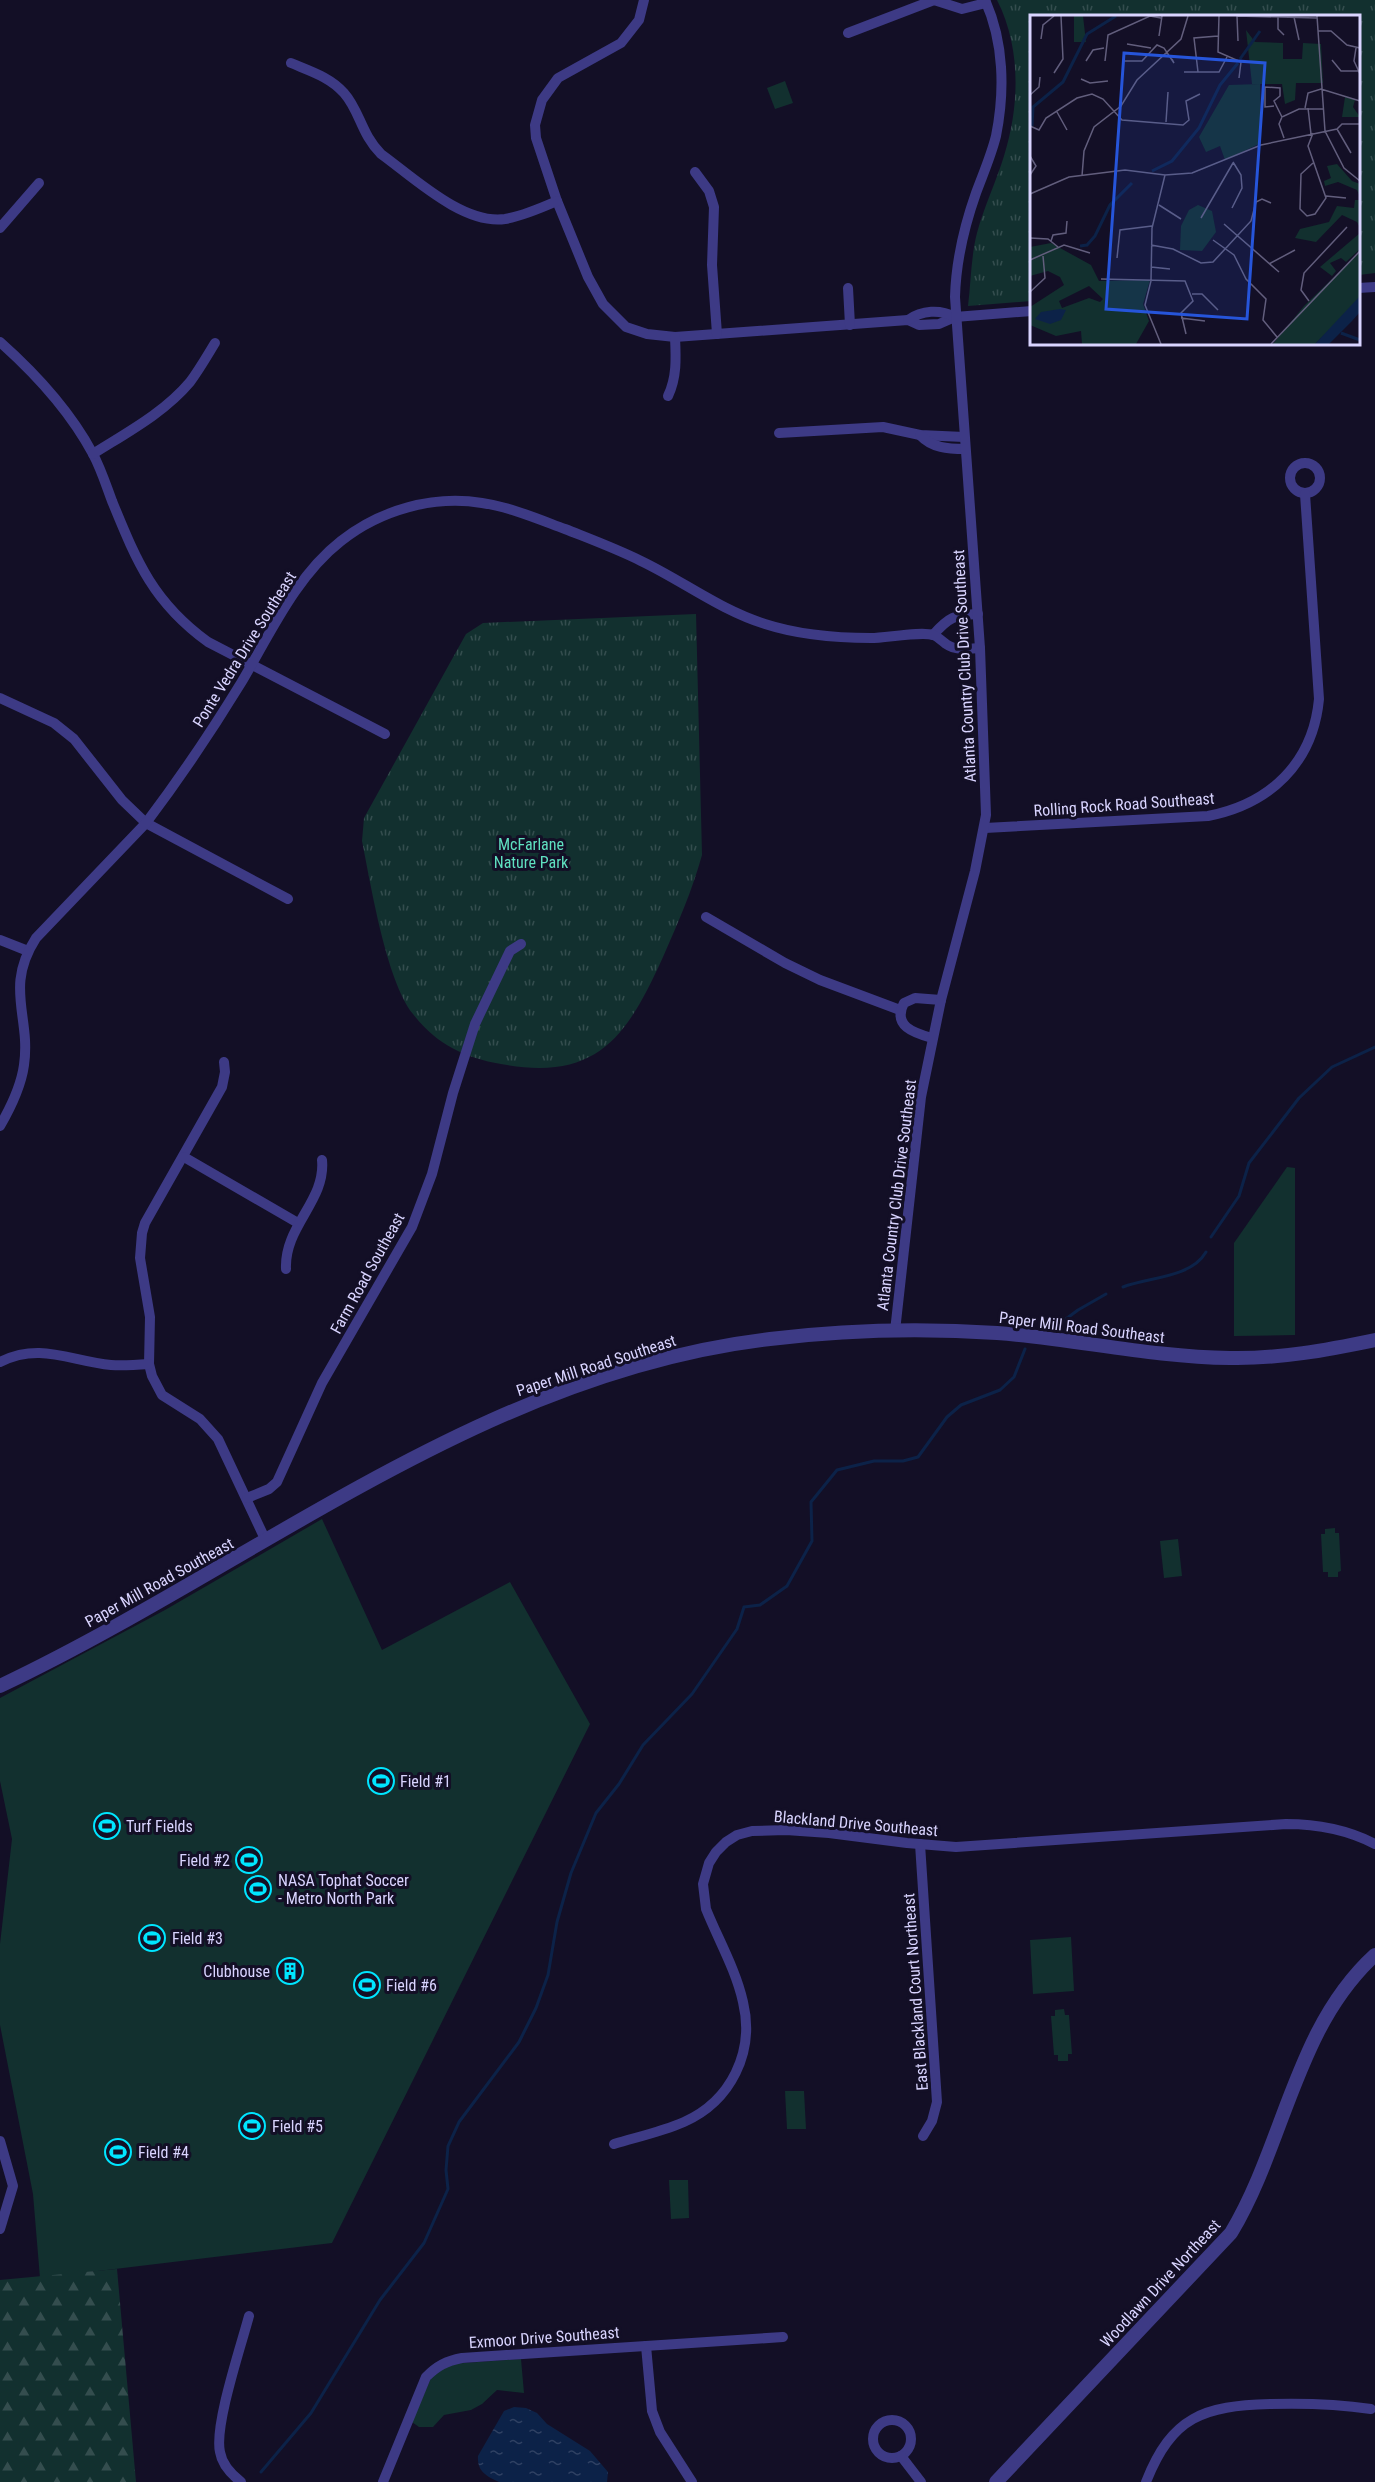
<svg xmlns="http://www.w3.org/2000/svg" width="1375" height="2482" font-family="'Roboto Condensed',sans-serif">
  <defs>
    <pattern id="forest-firs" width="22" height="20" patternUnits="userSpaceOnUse" patternTransform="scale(1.5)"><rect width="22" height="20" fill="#12302f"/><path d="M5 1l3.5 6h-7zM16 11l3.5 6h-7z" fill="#344d4e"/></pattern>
    <pattern id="park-tufts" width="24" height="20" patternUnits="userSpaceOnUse" patternTransform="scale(1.5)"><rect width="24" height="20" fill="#12302f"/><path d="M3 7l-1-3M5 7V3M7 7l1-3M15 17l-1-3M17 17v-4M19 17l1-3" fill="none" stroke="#344d4e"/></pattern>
    <pattern id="water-ripples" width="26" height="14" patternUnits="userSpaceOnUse" patternTransform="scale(1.5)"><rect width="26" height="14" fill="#0c2248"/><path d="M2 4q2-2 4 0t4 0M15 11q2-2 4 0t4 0" fill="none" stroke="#2f4163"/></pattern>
  </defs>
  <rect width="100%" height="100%" fill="#130f26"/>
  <g fill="#12302f">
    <polygon points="785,81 793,103 775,109 767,88"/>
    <polygon points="1287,1167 1295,1168 1295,1335 1234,1336 1234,1243"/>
    <polygon points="322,1519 382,1650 510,1582 590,1724 332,2243 40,2278 33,2194 0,2025 0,1944 12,1839 0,1781 0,1698 165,1610"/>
    <polygon points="1335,1528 1335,1533 1339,1533 1341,1571 1338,1572 1338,1577 1328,1577 1328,1572 1323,1572 1321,1534 1325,1534 1325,1529"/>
    <polygon points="1178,1539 1182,1576 1164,1578 1160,1541"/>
    <polygon points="1071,1937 1074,1991 1033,1994 1030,1940"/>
    <polygon points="1064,2009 1065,2015 1069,2015 1072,2054 1068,2054 1068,2061 1058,2061 1058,2055 1054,2055 1051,2016 1055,2016 1055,2010"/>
    <polygon points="785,2091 804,2091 806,2129 787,2129"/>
    <polygon points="669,2180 688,2180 689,2218 671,2219"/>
    <polygon points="521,2359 524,2393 497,2390 482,2404 471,2410 444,2415 433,2427 419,2427 412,2422 431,2378 450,2364"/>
  </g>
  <polygon fill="url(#forest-firs)" points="117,2269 136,2482 0,2482 0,2280"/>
  <g fill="url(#park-tufts)">
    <path d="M 997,0 L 1375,0 L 1375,273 L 1359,275 L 1358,16 L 1032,16 L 1031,301 L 968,306 C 971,282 971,256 977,233 C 984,207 996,182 1004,156 C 1020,105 1021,47 997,0 Z"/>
    <path d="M 696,614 L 702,855 C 692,891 678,923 663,957 C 627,1036 598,1082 501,1064 C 465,1058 436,1044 413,1014 C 386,980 371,885 362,841 L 364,818 L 466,634 L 483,623 Z"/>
  </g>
  <path fill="url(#water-ripples)" d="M 514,2407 L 526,2408 L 537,2413 L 547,2424 L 590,2451 L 608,2472 L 607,2482 L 499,2482 C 487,2476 477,2472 478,2456 L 504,2411 Z"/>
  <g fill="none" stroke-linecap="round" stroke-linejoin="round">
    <g stroke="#0c2248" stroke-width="3">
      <polyline points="1211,1237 1239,1196 1249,1163 1299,1098 1332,1067 1375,1047"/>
      <path d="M 1123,1287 C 1149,1277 1191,1278 1206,1252"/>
      <polyline points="1055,1327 1078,1310 1106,1294"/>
      <polyline points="261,2472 311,2413 380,2300 424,2243 448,2189 446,2170 448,2146 459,2122 519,2042 536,2008 548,1975 557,1922 571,1873 596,1813 619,1784 643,1745 692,1694 737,1629 744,1607 760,1605 787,1586 812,1541 811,1502 837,1470 874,1461 903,1461 918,1457 947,1417 961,1405 1000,1390 1014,1377 1025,1349"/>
    </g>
    <g stroke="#3d3a85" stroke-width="10">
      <polyline points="644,0 639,20 621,43 558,78 542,100 535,125 536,138 557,201 588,277 603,304 626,327 647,334 675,337 908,320 919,325 939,324 955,317 1032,311"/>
      <polyline points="934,0 962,9 986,3"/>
      <polyline points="848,33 934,0"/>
      <path d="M 291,63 C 310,71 330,77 344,93 C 360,111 361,134 381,154 C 413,177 463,225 505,219 C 523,216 541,208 557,201"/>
      <polyline points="695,172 709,191 714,207 712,265 717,334"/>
      <polyline points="0,228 39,183"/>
      <polyline points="848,288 850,325"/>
      <polyline points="1358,288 1375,287"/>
      <path d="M 908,320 C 922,310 940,309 955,317"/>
      <path d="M 0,342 C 36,374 70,411 93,454 C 101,469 106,485 112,501 C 137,562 153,602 208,642 L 385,734"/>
      <path d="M 668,396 C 677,377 676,358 675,337"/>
      <polyline points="779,433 883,427 920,435 964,437"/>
      <path d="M 920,435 C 932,448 948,449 965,449"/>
      <path d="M 93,454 C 126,433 164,413 190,382 C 199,370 207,356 215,343"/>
      <circle cx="1305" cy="478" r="15"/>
      <path d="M 933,635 C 949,617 954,615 978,614"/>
      <polyline points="0,698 54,723 74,739 122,800 146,823 288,899"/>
      <path d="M 985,828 L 1208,816 C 1270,804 1313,763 1319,699 L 1305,494"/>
      <polyline points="706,917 785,963 820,980 900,1010"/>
      <polyline points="0,940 28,951"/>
      <path d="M 932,1038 C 914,1033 892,1026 904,1003 L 915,998 L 941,1000"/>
      <polyline points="224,1062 225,1072 222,1087 145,1223 142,1233 140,1258 150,1317 149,1364 152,1376 162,1395 200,1419 218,1439 266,1541"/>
      <path d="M 0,1126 C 11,1107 21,1087 24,1065 C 31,1016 4,988 36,938 L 146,823 C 180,778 211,732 241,683 C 270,634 296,576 341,541 C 380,510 433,495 482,503 C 510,507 538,519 565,529 C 590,539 617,549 641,561 C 683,581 720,610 765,624 C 799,635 836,638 871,638 C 885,638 922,631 933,635 C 937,636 942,641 946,644 C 956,651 968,649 980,648"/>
      <polyline points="184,1157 298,1223"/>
      <path d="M 286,1269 C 284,1226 326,1201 322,1160"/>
      <path d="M 895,1331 L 921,1097 L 941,1000 L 975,871 L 986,815 L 980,648 L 955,297 C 956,261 964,227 976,193 C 983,174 991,156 996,136 C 1005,91 1004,42 985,0"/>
      <path d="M 0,1362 C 40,1342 70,1361 111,1365 C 123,1366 136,1365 149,1364"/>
      <polyline points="247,1498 269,1489 277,1482 322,1383 412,1227 432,1174 453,1093 475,1024 510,951 521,944"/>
      <polyline points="920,1844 937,2102 932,2121 923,2136"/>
      <polyline points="0,2141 13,2186 0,2229"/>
      <path d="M 614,2144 C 637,2137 661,2132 684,2122 C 731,2101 755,2052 743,2002 C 736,1970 718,1939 706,1909 L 703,1884 L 709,1863 L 716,1852 L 726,1842 L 737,1835 L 752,1831 L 786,1830 L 829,1833 L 907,1843 L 956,1847 L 1286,1824 C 1318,1824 1346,1829 1375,1844"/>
      <polyline points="646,2346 652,2411 660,2432 692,2482"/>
      <circle cx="892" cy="2439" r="19"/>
      <polyline points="901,2456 921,2482"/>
      <path d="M 241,2482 C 231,2474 222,2465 220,2452 C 214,2426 241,2346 249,2316"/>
      <path d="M 383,2482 L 426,2377 C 437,2366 446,2361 462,2358 L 783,2337"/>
      <path d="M 1146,2482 C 1172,2416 1204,2406 1270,2404 C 1305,2403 1337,2404 1371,2409"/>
    </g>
    <g stroke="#3d3a85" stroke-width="14">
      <path d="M 0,1686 C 253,1566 483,1372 770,1339 C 844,1330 922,1328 997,1333 C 1075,1339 1152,1357 1230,1358 C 1279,1359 1327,1350 1375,1340"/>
      <path d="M 996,2482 L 1231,2233 C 1285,2143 1295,2028 1375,1955"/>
    </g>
  </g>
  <defs>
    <symbol id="stadium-ring" viewBox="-11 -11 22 22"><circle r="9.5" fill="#130f26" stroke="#00e5ff" stroke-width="1.5"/><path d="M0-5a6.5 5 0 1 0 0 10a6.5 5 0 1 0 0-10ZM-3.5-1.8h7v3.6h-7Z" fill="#00e5ff"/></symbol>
    <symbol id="building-ring" viewBox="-11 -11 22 22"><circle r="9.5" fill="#130f26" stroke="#00e5ff" stroke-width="1.5"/><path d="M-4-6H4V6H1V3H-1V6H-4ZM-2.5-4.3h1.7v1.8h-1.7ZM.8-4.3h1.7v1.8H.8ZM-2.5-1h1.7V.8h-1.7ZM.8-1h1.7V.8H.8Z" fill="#00e5ff"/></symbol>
  </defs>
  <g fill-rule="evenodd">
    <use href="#stadium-ring" x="366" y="1766" width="30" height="30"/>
    <use href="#stadium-ring" x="92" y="1811" width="30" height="30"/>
    <use href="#stadium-ring" x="234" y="1845" width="30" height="30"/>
    <use href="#stadium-ring" x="243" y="1874" width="30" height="30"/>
    <use href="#stadium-ring" x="137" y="1923" width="30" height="30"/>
    <use href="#building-ring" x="275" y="1956" width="30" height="30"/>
    <use href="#stadium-ring" x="352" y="1970" width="30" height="30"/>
    <use href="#stadium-ring" x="237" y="2111" width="30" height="30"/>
    <use href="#stadium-ring" x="103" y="2137" width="30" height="30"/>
  </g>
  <g text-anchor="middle" stroke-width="6" stroke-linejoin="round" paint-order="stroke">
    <g font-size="16" fill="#d9d4ff" stroke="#130f26">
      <text transform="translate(244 649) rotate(-58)" y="6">Ponte Vedra Drive Southeast</text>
      <text transform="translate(964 666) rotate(-93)" y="6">Atlanta Country Club Drive Southeast</text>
      <text transform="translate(1124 804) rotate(-4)" y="6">Rolling Rock Road Southeast</text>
      <text transform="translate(896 1195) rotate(-83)" y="6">Atlanta Country Club Drive Southeast</text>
      <text transform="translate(367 1273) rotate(-61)" y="6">Farm Road Southeast</text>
      <text transform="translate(1082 1327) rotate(7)" y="6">Paper Mill Road Southeast</text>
      <text transform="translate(596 1365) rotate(-18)" y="6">Paper Mill Road Southeast</text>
      <text transform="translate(159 1582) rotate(-29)" y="6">Paper Mill Road Southeast</text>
      <text transform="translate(856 1823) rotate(5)" y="6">Blackland Drive Southeast</text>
      <text transform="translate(915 1992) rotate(-94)" y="6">East Blackland Court Northeast</text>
      <text transform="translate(1160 2283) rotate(-47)" y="6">Woodlawn Drive Northeast</text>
      <text transform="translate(544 2337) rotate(-4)" y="6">Exmoor Drive Southeast</text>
    </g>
    <g font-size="16" fill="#5fe0c0" stroke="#130f26">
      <text x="531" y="850">McFarlane<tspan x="531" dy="18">Nature Park</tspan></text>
    </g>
    <g font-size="16" fill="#d9d4ff" stroke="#130f26" text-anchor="start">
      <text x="400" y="1787">Field #1</text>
      <text x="126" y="1832">Turf Fields</text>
      <text x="230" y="1866" text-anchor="end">Field #2</text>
      <text x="278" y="1886">NASA Tophat Soccer<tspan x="278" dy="18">- Metro North Park</tspan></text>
      <text x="172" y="1944">Field #3</text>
      <text x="270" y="1977" text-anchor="end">Clubhouse</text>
      <text x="386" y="1991">Field #6</text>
      <text x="272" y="2132">Field #5</text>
      <text x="138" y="2158">Field #4</text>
    </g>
  </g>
  <g transform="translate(1030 15)">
    <rect width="330" height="330" fill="#130f26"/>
    <path d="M 230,69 L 231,128 L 195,145 L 190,131 L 176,137 L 169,122 L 199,70 Z" fill="#12302f"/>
    <path d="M 216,15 L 225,27 L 253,28 L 253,44 L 272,44 L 273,28 L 291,29 L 293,68 L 266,68 L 265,85 L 255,89 L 252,69 L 222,69 ZM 307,149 L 322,166 L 330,169 L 330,182 L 327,175 L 308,167 L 295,171 L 294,166 L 301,163 L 297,151 ZM 325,185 L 330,185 L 330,213 L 327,207 L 312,200 L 286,227 L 265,223 L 270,214 L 299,207 L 307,191 L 324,193 ZM 330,218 L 330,234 L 316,247 L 311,243 L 300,248 L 306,256 L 302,261 L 290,252 Z" fill="#12302f"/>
    <path d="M 44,1 L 53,1 L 56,27 L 44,27 ZM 315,82 L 325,85 L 323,92 L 330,102 L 312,102 ZM 168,190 L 182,196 L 186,217 L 172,236 L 150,235 L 151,211 L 159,195 ZM 21,228 L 61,250 L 69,266 L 120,265 L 113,289 L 119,306 L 106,329 L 52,329 L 51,316 L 26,321 L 0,310 L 0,292 L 34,270 L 30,262 L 18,256 L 0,261 L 0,232 ZM 59,271 L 73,284 L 70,287 L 59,283 L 32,293 L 29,286 ZM 330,237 L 330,284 L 285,329 L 243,329 L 274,291 Z" fill="#12302f" fill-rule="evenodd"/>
    <path d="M 330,281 L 330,297 L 322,306 L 299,329 L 285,329 ZM 30,294 L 36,295 L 31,305 L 20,309 L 5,304 L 11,297 Z" fill="#0c2248"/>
    <path fill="none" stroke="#0c2248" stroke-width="3" d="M 210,44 L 230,16M 2,111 L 3,92 L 33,67 L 57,19 L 86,1M 122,156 L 142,146 L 169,113 L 190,70 L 208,48M 50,231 L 57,230 L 65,221 L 80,190 L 102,168M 311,318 L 330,325"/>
    <path fill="none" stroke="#625e7d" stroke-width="1.5" d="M 189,1 L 188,37 L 211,47 L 209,63M 207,1 L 287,3M 207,1 L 208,26M 287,1 L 295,116 L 314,153 L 330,166M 248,2 L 248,14 L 254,20M 264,2 L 269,25M 288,16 L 301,16 L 317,30 L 330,33M 129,21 L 132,1M 11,24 L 13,10 L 24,1M 97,29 L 121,33M 326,33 L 324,46 L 330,59M 302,45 L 311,56 L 328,56M 56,46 L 63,35 L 74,33M 75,46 L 78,20 L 120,1 L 131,3M 94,46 L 112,46 L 127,30 L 134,33 L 144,48 L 142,44M 154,57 L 189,57 L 197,42M 168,57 L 164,23 L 188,21M 24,58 L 33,44 L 31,1M 51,64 L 60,68 L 78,66M 0,80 L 9,72 L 10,62M 244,91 L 235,92 L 235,72 L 250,73 L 250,81 L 244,86 L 252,102 L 269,94 L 293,94M 275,93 L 278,78 L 291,74 L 330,86M 278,93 L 281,119M 27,97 L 37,115M 252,102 L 249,109 L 254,123M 136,107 L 138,77M 0,111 L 9,115 L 16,103 L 47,83 L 62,79 L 73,84 L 92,105 L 153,110 L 159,105 L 156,86 L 170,79M 307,114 L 321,138M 283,118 L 278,131 L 296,183 L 285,199 L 277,201 L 270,194 L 271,159 L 283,148M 0,141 L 6,151 L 0,160M 52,161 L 54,136 L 64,112 L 91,91 L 107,65 L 151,24 L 158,1M 0,179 L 39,162 L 95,155 L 135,160 L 162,158 L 231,130 L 307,114 L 312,109 L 330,109M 296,181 L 316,183M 129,190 L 151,204M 202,193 L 212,173 L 211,160 L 203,147M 171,203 L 203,148M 194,209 L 249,257M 0,223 L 18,224 L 28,232M 183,225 L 204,240 L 216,264 L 236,284 L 233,305 L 247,322M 21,226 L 23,220 L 36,218 L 37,206M 121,230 L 143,234 L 171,248 L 183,247 L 221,206 L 226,187 L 232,184 L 241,188M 87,243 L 90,215 L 122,211M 0,245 L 34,230 L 60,238M 239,249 L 265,235M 121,252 L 140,254M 71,264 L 155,266 L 163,286 L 151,298 L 156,319M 0,277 L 15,263 L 13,241M 162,279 L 172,279 L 188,295M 279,286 L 271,275 L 274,258 L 317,212M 151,303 L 175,306M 131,329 L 115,290 L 121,266 L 122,213 L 135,160M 241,329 L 330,236"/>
    <path fill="#2655da" fill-opacity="0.15" stroke="#2655da" stroke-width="3" d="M 94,38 L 235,48 L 217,304 L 76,294 Z"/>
    <rect width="330" height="330" fill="none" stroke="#d9d4ff" stroke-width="3"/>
  </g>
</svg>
